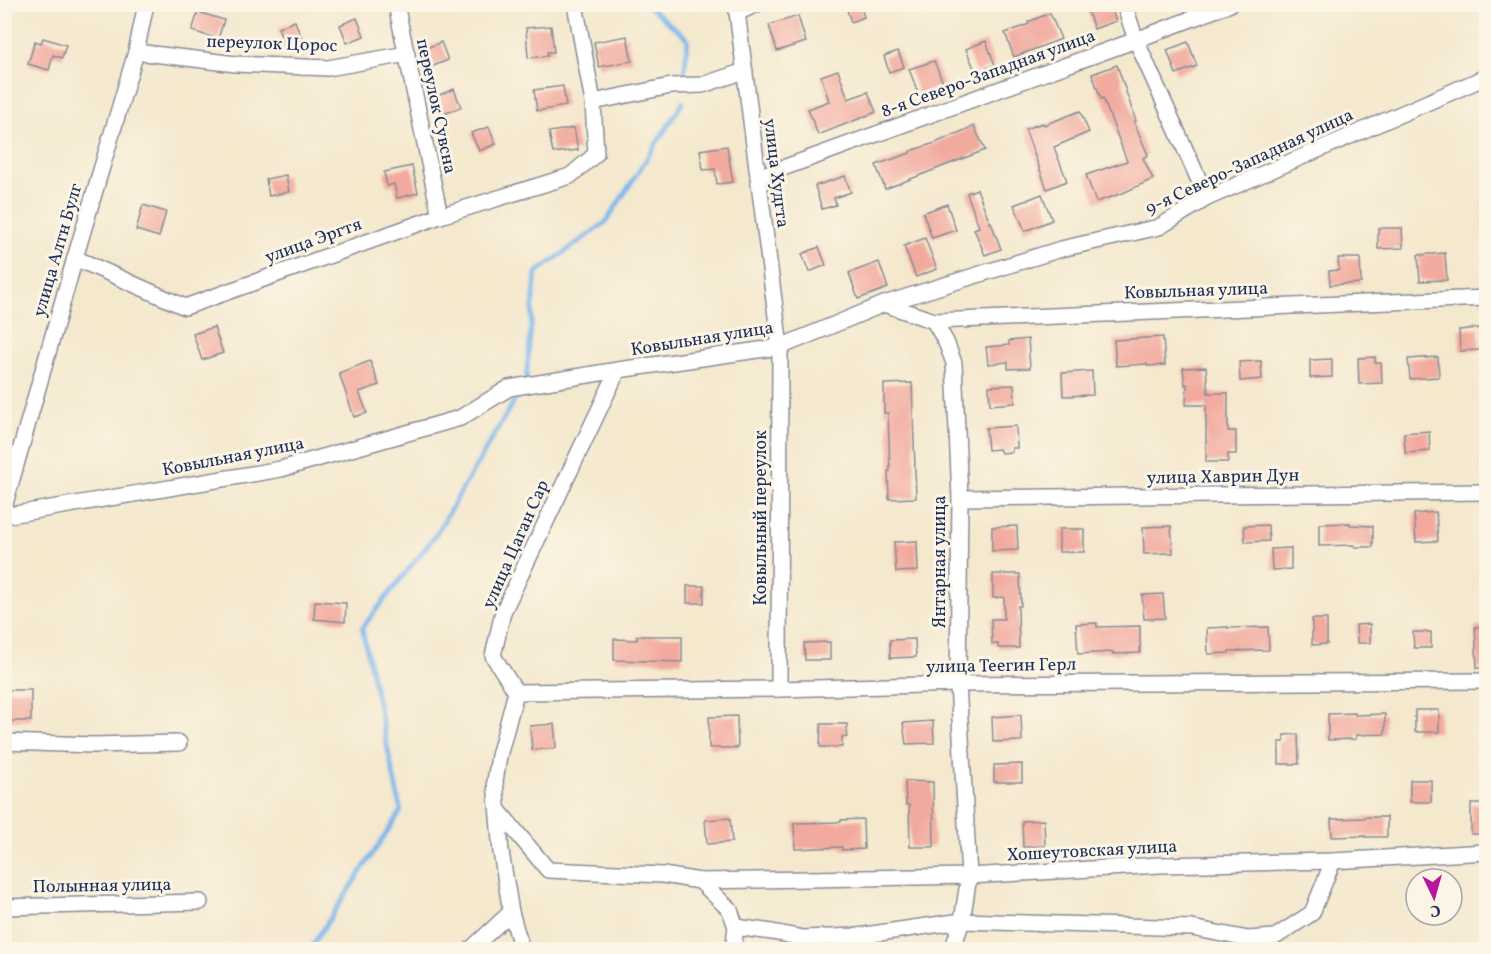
<svg xmlns="http://www.w3.org/2000/svg" width="1491" height="954" font-family="Vollkorn,serif">
  <rect width="100%" height="100%" fill="#fcf5e5"/>
  <filter id="ink" filterUnits="userSpaceOnUse"><feTurbulence type="fractalNoise" baseFrequency=".0167" numOctaves="2"/><feDisplacementMap in="SourceGraphic" scale="12" xChannelSelector="R" yChannelSelector="G"/><feConvolveMatrix kernelMatrix="1 2 1 2 8 2 1 2 1" color-interpolation-filters="sRGB"/></filter>
  <filter id="wash" filterUnits="userSpaceOnUse"><feTurbulence type="fractalNoise" baseFrequency=".008" numOctaves="4" result="noise"/><feDisplacementMap in="SourceGraphic" scale="24" xChannelSelector="R" yChannelSelector="G"/><feGaussianBlur stdDeviation="1.35" result="paint"/><feColorMatrix in="noise" values="0 0 0 0 0 0 0 0 0 0 0 0 0 0 0 0 0 1.4 0 .05"/><feComposite in="paint" operator="in"/></filter>
  <g filter="url(#wash)">
    <rect width="100%" height="100%" fill="#f4e8cd"/>
    <g fill="none" stroke-linecap="round" stroke-linejoin="round">
      <g stroke="#7cb7ed" stroke-width="4.5">
        <polyline points="646,4 688,39 684,74"/>
        <polyline points="526,381 536,273 606,222 683,102"/>
        <polyline points="309,950 401,811 362,628 435,536 518,394"/>
      </g>
    </g>
    <g id="blocks">
      <g fill="#f2aa9f">
        <polygon points="845,4 860,4 864,17 851,22"/>
        <polygon points="1085,4 1110,4 1116,21 1094,29"/>
        <polygon points="198,12 224,20 218,39 192,31"/>
        <polygon points="1050,13 1061,39 1014,57 1005,33 1029,24 1028,22"/>
        <polygon points="798,16 806,42 777,51 769,25"/>
        <polygon points="357,18 364,36 347,43 340,25"/>
        <polygon points="295,21 302,39 285,46 278,28"/>
        <polygon points="551,26 554,52 547,52 548,56 528,58 526,28"/>
        <polygon points="627,36 632,61 599,67 594,42"/>
        <polygon points="43,38 66,45 62,58 53,55 49,70 28,64 35,41 41,43"/>
        <polygon points="986,41 995,65 976,73 966,49"/>
        <polygon points="441,42 448,60 431,67 424,49"/>
        <polygon points="1188,42 1197,66 1176,74 1167,50"/>
        <polygon points="898,51 904,67 889,72 884,56"/>
        <polygon points="934,61 944,85 919,95 909,69"/>
        <polygon points="1117,65 1136,121 1134,122 1148,155 1143,158 1153,179 1123,193 1096,202 1086,175 1127,161 1103,98 1101,99 1092,74"/>
        <polygon points="838,70 848,99 868,92 876,112 818,135 808,109 829,101 821,76"/>
        <polygon points="563,86 566,106 537,111 534,90"/>
        <polygon points="454,89 461,107 444,114 437,96"/>
        <polygon points="1080,111 1089,132 1054,147 1067,181 1047,189 1025,129 1043,123 1044,125"/>
        <polygon points="974,126 985,150 885,189 876,165 910,153 910,151 935,143"/>
        <polygon points="489,127 496,144 479,151 471,133"/>
        <polygon points="574,128 578,150 553,153 549,132"/>
        <polygon points="727,146 733,182 717,184 715,169 703,170 700,150"/>
        <polygon points="412,166 418,193 397,198 394,184 387,186 384,172"/>
        <polygon points="286,175 289,192 269,196 266,179"/>
        <polygon points="845,176 851,192 834,198 836,205 822,209 815,186"/>
        <polygon points="977,189 990,223 991,222 1001,249 985,255 974,229 979,227 967,193"/>
        <polygon points="1042,194 1052,220 1025,231 1014,205"/>
        <polygon points="947,204 956,230 932,238 923,213"/>
        <polygon points="143,205 166,212 159,237 136,230"/>
        <polygon points="1378,228 1402,228 1403,248 1378,249"/>
        <polygon points="925,238 937,269 916,277 904,246"/>
        <polygon points="819,247 826,265 809,272 802,254"/>
        <polygon points="1445,253 1447,280 1420,281 1418,255"/>
        <polygon points="1338,258 1360,258 1361,283 1330,285 1329,271 1339,270"/>
        <polygon points="879,262 888,288 858,299 849,273"/>
        <polygon points="214,327 223,353 202,360 193,334"/>
        <polygon points="1479,328 1480,350 1460,351 1459,330"/>
        <polygon points="1163,337 1165,365 1147,366 1147,364 1116,366 1114,340"/>
        <polygon points="1028,339 1030,368 1008,369 1008,362 988,364 986,347 1009,345 1009,341"/>
        <polygon points="1375,357 1375,363 1381,363 1382,383 1359,384 1358,358"/>
        <polygon points="1438,357 1439,377 1410,379 1408,359"/>
        <polygon points="1332,359 1332,377 1310,378 1310,360"/>
        <polygon points="370,361 379,385 359,392 367,413 354,417 339,373"/>
        <polygon points="1261,361 1262,379 1240,381 1239,362"/>
        <polygon points="1206,367 1208,393 1228,393 1228,431 1236,431 1236,454 1228,454 1228,462 1206,462 1206,405 1186,405 1187,384 1185,385 1183,368"/>
        <polygon points="1092,371 1093,395 1063,396 1062,373"/>
        <polygon points="912,383 916,498 889,499 888,471 890,471 888,413 884,413 884,384"/>
        <polygon points="1014,385 1015,403 990,405 989,386"/>
        <polygon points="1016,426 1017,448 1012,448 1012,452 1001,453 999,449 988,450 986,428"/>
        <polygon points="1429,431 1430,451 1405,453 1404,433"/>
        <polygon points="1436,512 1438,541 1416,542 1414,514"/>
        <polygon points="1350,523 1350,525 1373,526 1373,547 1355,547 1355,545 1319,546 1319,524"/>
        <polygon points="1268,525 1269,541 1245,542 1244,526"/>
        <polygon points="1017,526 1018,550 992,551 992,527"/>
        <polygon points="1171,526 1173,553 1144,554 1143,527"/>
        <rect x="1059" y="529" width="25" height="23"/>
        <polygon points="917,541 918,571 896,572 894,542"/>
        <polygon points="1291,548 1291,569 1272,570 1271,549"/>
        <polygon points="993,574 1020,574 1021,606 1018,606 1019,648 998,648 998,644 992,644 991,619 1004,619 1004,597 993,598"/>
        <rect x="687" y="586" width="17" height="17"/>
        <polygon points="1163,594 1165,618 1144,619 1142,595"/>
        <polygon points="315,601 346,603 345,622 314,619"/>
        <polygon points="1312,619 1327,619 1327,644 1312,645"/>
        <polygon points="1097,623 1097,627 1140,626 1140,653 1113,654 1113,652 1078,654 1076,624"/>
        <polygon points="1370,624 1370,643 1357,643 1356,625"/>
        <polygon points="1228,627 1228,628 1268,627 1269,650 1229,651 1229,653 1208,654 1207,628"/>
        <polygon points="1475,627 1486,627 1486,668 1477,668"/>
        <polygon points="1413,632 1431,632 1431,648 1414,648"/>
        <polygon points="637,636 682,636 682,662 614,660 614,639 637,640"/>
        <polygon points="915,639 916,657 890,658 890,640"/>
        <polygon points="830,642 830,660 805,660 804,643"/>
        <rect x="5" y="690" width="26" height="31"/>
        <rect x="1415" y="710" width="24" height="22"/>
        <polygon points="1355,713 1355,715 1385,714 1385,734 1356,735 1356,739 1328,740 1328,714"/>
        <polygon points="1021,715 1022,741 993,742 992,717"/>
        <polygon points="737,716 738,748 709,748 709,717"/>
        <polygon points="933,721 934,743 906,744 903,723"/>
        <polygon points="554,724 556,748 532,750 530,726"/>
        <polygon points="821,724 847,724 847,737 842,737 842,747 820,747"/>
        <polygon points="1298,734 1299,764 1279,764 1279,742 1284,742 1284,735"/>
        <polygon points="1022,764 1022,782 994,782 994,765"/>
        <rect x="1410" y="780" width="21" height="22"/>
        <polygon points="905,781 933,782 934,847 910,847 909,805 906,805"/>
        <rect x="1471" y="804" width="15" height="30"/>
        <polygon points="1365,817 1387,817 1387,837 1365,837 1365,836 1332,837 1331,819 1365,818"/>
        <polygon points="730,818 732,842 707,844 705,820"/>
        <polygon points="863,819 864,849 842,850 842,847 795,849 794,823 841,822 841,820"/>
        <polygon points="1044,820 1045,846 1023,847 1022,821"/>
      </g>
    </g>
  </g>
  <g filter="url(#ink)">
    <use href="#blocks" fill-opacity="0" stroke="#888c96" stroke-width="1.5"/>
    <g fill="none" stroke-linecap="round" stroke-linejoin="round">
      <defs>
        <g id="minor">
          <polyline points="396,4 440,216"/>
          <polyline points="736,4 780,347 779,689"/>
          <polyline points="1124,4 1136,40 1207,198"/>
          <polyline points="737,13 757,4"/>
          <polyline points="136,52 236,64 328,68 407,54"/>
          <polyline points="593,102 671,86 702,85 745,71"/>
          <polyline points="758,177 1136,40 1230,4"/>
          <polyline points="75,258 185,307 440,216 570,176 596,154 593,102 575,4"/>
          <polyline points="884,304 1061,249 1159,227 1207,198 1486,77"/>
          <polyline points="934,321 946,342 954,363 960,498 958,684 969,876 962,921 952,950"/>
          <polyline points="960,498 1486,492"/>
          <polyline points="4,507 75,258 136,52 146,4"/>
          <polyline points="4,516 281,469 460,418 509,388 618,370 780,347 884,304 934,321 1486,298"/>
          <polyline points="516,692 779,689 958,684 1486,681"/>
          <polyline points="4,742 93,745 179,743"/>
          <polyline points="498,810 548,870 663,875 700,881 730,910 736,927"/>
          <polyline points="700,881 969,876 1160,865 1333,861 1486,852"/>
          <polyline points="4,907 200,902"/>
          <polyline points="470,950 511,912"/>
          <polyline points="522,950 511,912 501,852 495,781 499,756 516,692 493,656 503,612 618,370"/>
          <polyline points="733,950 736,927 772,932 803,938 858,936 962,921 1192,928 1248,939 1275,937 1312,913 1333,861"/>
        </g>
      </defs>
      <use href="#minor" stroke="#888c96" stroke-width="18"/>
      <use href="#minor" stroke="#fff" stroke-width="15"/>
    </g>
  </g>
  <g text-anchor="middle" stroke-width="6" stroke-linejoin="round" paint-order="stroke">
    <g font-size="18" fill="#1b2f5e" stroke="#fcf5e5">
      <text transform="translate(272 43) rotate(2)" y="6">переулок Цорос</text>
      <text transform="translate(988 73) rotate(-20)" y="6">8-я Северо-Западная улица</text>
      <text transform="translate(437 106) rotate(78)" y="6">переулок Сувсна</text>
      <text transform="translate(1249 161) rotate(-25)" y="6">9-я Северо-Западная улица</text>
      <text transform="translate(777 173) rotate(83)" y="6">улица Худгта</text>
      <text transform="translate(313 240) rotate(-20)" y="6">улица Эргтя</text>
      <text transform="translate(57 250) rotate(-74)" y="6">улица Алтн Булг</text>
      <text transform="translate(1196 290) rotate(-2)" y="6">Ковыльная улица</text>
      <text transform="translate(702 338) rotate(-9)" y="6">Ковыльная улица</text>
      <text transform="translate(233 456) rotate(-11)" y="6">Ковыльная улица</text>
      <text transform="translate(1223 476) rotate(-1)" y="6">улица Хаврин Дун</text>
      <text transform="translate(760 518) rotate(-90)" y="6">Ковыльный переулок</text>
      <text transform="translate(515 544) rotate(-66)" y="6">улица Цаган Сар</text>
      <text transform="translate(939 562) rotate(-90)" y="6">Янтарная улица</text>
      <text transform="translate(1001 665) rotate(-1)" y="6">улица Теегин Герл</text>
      <text transform="translate(1092 850) rotate(-3)" y="6">Хошеутовская улица</text>
      <text transform="translate(102 885) rotate(-1)" y="6">Полынная улица</text>
    </g>
  </g>
  <rect width="1491" height="954" fill="none" stroke="#fcf5e5" stroke-width="24"/>
  <g transform="translate(1434 897) rotate(175)"><circle r="28" fill="#fcf5e5" stroke="#a2a6af" stroke-width="1.5"/>
  <path d="M0-4.5L10 22L0 15L-10 22Z" fill="#b5179e"/>
  <text y="-9" font-size="16" font-weight="bold" text-anchor="middle" fill="#1b2f5e">С</text>
  </g>
</svg>
